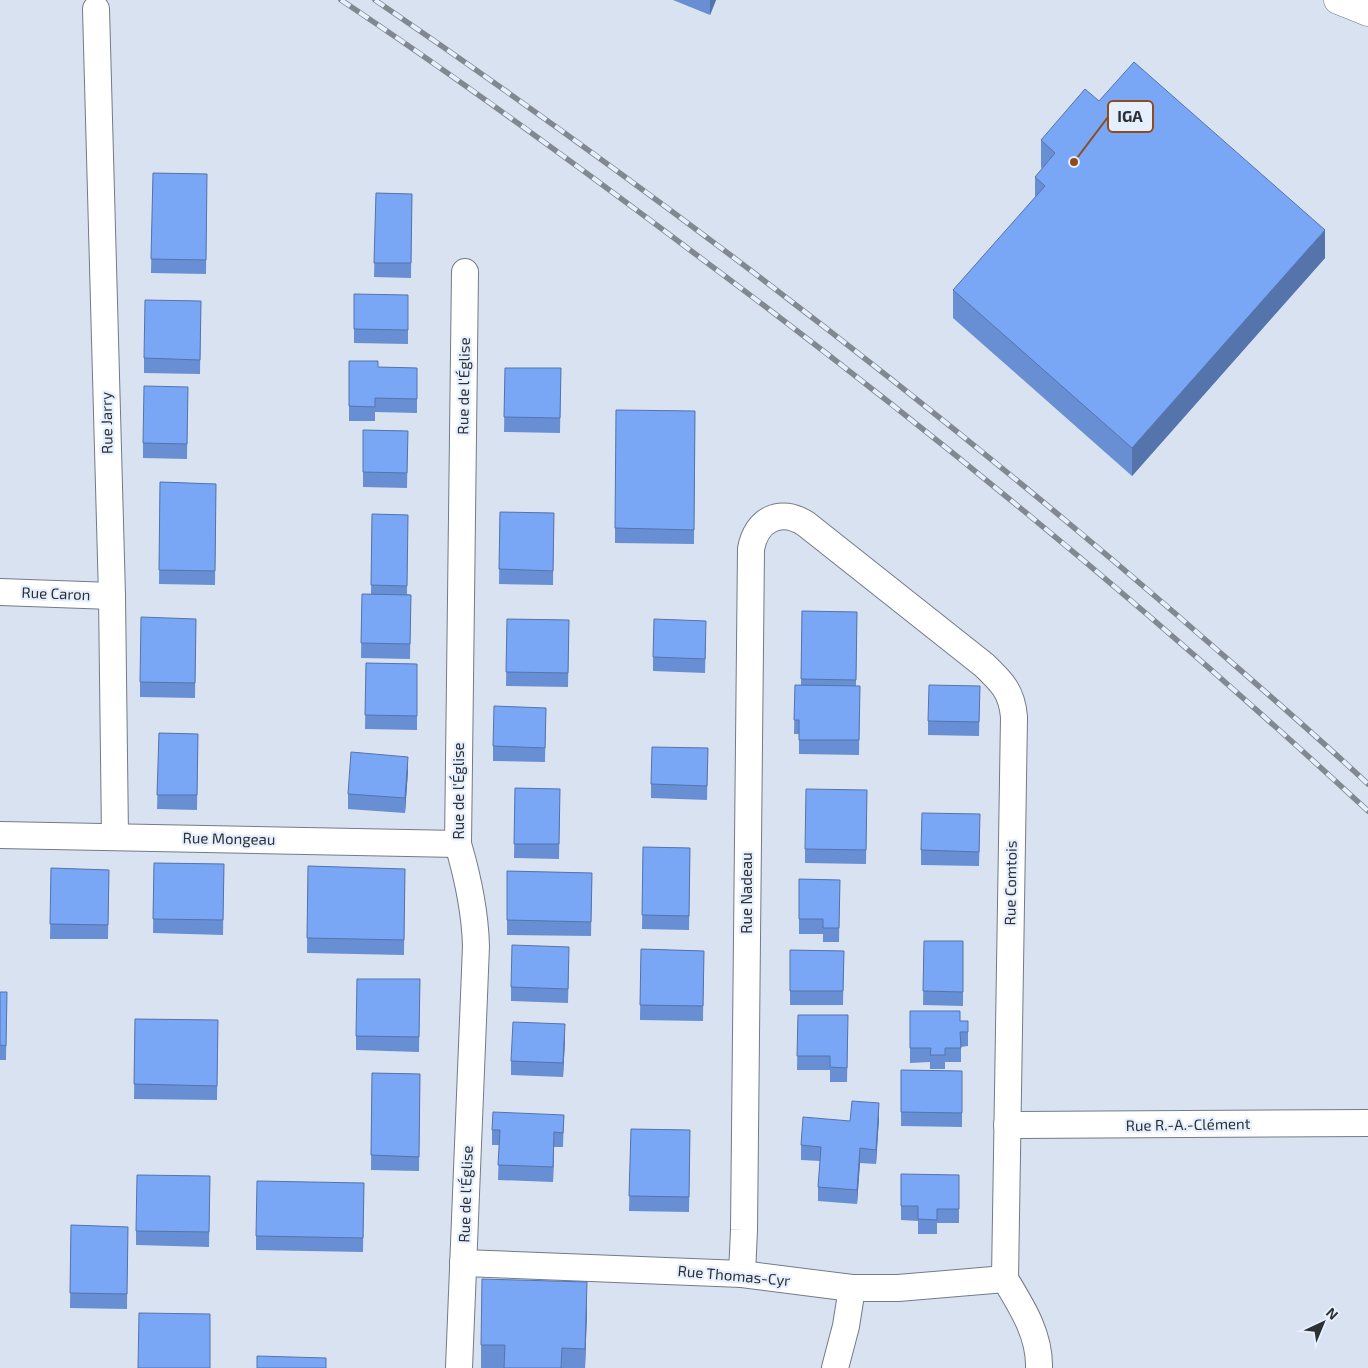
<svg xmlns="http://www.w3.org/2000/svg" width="1368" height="1368" font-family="'Exo 2',sans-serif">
  <rect width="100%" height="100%" fill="#d9e2f0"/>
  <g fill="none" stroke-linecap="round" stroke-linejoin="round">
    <defs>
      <g id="minor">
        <polyline points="96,9 112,596 115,837"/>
        <polyline points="0,592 112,596"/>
        <polyline points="0,835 458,844"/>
        <polyline points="1007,1125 1368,1123"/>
        <polyline points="463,1263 742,1274 852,1288 898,1288 1005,1279"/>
        <path d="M 742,1274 L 744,1230 L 751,549 C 756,520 780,507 806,524 L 984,665 C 1002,682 1012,692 1014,717 L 1005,1279 C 1022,1307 1040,1335 1039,1368"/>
        <path d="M 459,1368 L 476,946 C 475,910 468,878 458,844 L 465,272"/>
        <polyline points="835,1368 846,1326 852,1288"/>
      </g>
      <polyline id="primary" points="1338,0 1368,12"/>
    </defs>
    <use href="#minor" stroke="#737b87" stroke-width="28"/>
    <use href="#primary" stroke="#737b87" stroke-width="29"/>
    <use href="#minor" stroke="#fff" stroke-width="26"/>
    <use href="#primary" stroke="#fff" stroke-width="28"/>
    <defs>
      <g id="rail">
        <path d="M 341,0 C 461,80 578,166 694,253 C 928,427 1154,613 1368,811"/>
        <path d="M 375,0 C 653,190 922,395 1177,615 C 1241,671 1306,726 1368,784"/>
      </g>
    </defs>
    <use href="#rail" stroke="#818891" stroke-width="5.5"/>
    <use href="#rail" stroke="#e6effd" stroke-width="4" stroke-dasharray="11" stroke-linecap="butt"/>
  </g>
  <g fill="#688fd3">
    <polygon points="673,0 716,0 710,15"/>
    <polygon points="1099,101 1325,258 1132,476 953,318 953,290 1035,198 1035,177 1042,169 1041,167 1041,140"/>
    <polygon points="153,173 207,174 206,274 151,273"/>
    <polygon points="376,193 412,194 411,278 374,277"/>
    <polygon points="408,295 408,344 354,343 354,329"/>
    <polygon points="201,301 200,374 144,373 144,358"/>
    <polygon points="349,361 378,367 417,368 417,413 375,412 375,421 349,421"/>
    <polygon points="505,368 561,368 560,433 504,432"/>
    <polygon points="188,387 187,459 143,458 143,443"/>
    <polygon points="695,411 694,544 615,543 615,528"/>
    <polygon points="363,430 408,431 407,488 363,487"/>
    <polygon points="160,482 216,484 215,585 159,584"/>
    <polygon points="500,512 554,513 553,585 499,584"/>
    <polygon points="372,514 408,515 407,594 411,595 410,659 361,658 362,594 371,594"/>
    <polygon points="802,611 857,612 856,686 860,686 859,755 799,754 799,734 794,734 795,685 801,685"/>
    <polygon points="196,619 195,698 140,697 140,682"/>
    <polygon points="507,619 569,620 568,687 506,686"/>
    <polygon points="706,636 705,673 653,671 653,657"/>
    <polygon points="366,663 417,664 417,730 365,729"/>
    <polygon points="980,686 979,736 928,735 928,721"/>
    <polygon points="546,708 545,762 493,761 493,746"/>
    <polygon points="159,733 198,734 197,810 157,809"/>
    <polygon points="708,748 707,800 651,798 651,784"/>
    <polygon points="408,771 405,813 348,809 348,794"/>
    <polygon points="515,788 560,789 559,859 514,858"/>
    <polygon points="867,790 866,864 805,863 805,849"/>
    <polygon points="980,829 979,866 921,865 921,850"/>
    <polygon points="643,847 690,848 689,930 642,929"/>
    <polygon points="154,863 224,864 223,935 153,933"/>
    <polygon points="308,866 405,869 404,955 307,953"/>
    <polygon points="51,868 109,870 108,939 50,939"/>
    <polygon points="507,871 592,873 591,936 507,935"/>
    <polygon points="799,879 840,880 839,942 823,942 823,934 799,934"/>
    <polygon points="924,941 963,941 963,1006 923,1005"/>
    <polygon points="641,949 704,951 703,1021 640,1020"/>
    <polygon points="790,950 844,951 843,1005 790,1005"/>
    <polygon points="569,961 568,1003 511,1001 511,987"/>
    <polygon points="420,979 419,1052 356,1050 356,1036"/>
    <polygon points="0,992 7,992 6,1060 0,1060"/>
    <polygon points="910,1011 960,1021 968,1021 968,1046 961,1047 961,1062 945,1062 945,1069 930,1069 930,1062 910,1063"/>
    <polygon points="798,1015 848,1030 847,1082 830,1082 830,1070 797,1070"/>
    <polygon points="135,1019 218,1020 217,1100 134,1099"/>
    <polygon points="565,1039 563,1077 511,1075 511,1061"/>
    <polygon points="901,1070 962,1071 962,1127 901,1126"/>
    <polygon points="372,1073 420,1074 419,1171 371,1170"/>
    <polygon points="564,1115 563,1147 554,1147 553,1182 498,1180 499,1145 492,1145 492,1130"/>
    <polygon points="879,1118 876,1164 860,1163 857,1204 818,1201 818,1187 820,1161 801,1160 801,1145 850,1121"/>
    <polygon points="631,1129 690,1130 689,1212 629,1211"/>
    <polygon points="959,1175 959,1223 937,1223 937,1234 918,1234 918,1221 901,1220 901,1206"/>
    <polygon points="210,1176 209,1247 136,1245 136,1231"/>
    <polygon points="364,1183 363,1252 256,1250 256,1236"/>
    <polygon points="71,1225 128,1227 127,1309 70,1308"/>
    <polygon points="587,1310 585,1368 481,1368 481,1345"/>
  </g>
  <g fill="#5574ac">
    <polygon points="710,0 716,0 710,15"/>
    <polygon points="1325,230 1325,258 1132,476 1132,448"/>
    <polygon points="408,757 408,771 405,813 405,798"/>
    <polygon points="565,1024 565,1039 563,1077 563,1063"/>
    <polygon points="879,1103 879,1118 876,1164 876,1150"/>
    <polygon points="554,1132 554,1147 553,1182 553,1167"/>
    <polygon points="860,1148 860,1163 857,1204 857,1190"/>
    <polygon points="587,1282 587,1310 585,1368 585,1349"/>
  </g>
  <g fill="#79a6f5" stroke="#5574ac">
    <polygon points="1134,62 1325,230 1132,448 953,290 1045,186 1035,177 1055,153 1041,140 1085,89 1099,101"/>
    <polygon points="153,173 207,174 206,260 151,259"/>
    <polygon points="376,193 412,194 411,263 374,263"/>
    <polygon points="354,294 408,295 408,330 354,329"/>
    <polygon points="145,300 201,301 200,360 144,358"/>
    <polygon points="349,361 378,361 378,367 417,368 417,399 375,398 375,407 349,406"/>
    <polygon points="505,368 561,368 560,418 504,417"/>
    <polygon points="144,386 188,387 187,444 143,443"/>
    <polygon points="616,410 695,411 694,530 615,528"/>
    <polygon points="363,430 408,431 407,473 363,472"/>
    <polygon points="160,482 216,484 215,571 159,570"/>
    <polygon points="500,512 554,513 553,571 499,569"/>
    <polygon points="372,514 408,515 407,586 371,585"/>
    <polygon points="362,594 411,595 410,644 361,643"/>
    <polygon points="802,611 857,612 856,680 801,679"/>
    <polygon points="141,617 196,619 195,683 140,682"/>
    <polygon points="507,619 569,620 568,673 506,672"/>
    <polygon points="654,619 706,621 705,659 653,657"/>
    <polygon points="366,663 417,664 417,716 365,715"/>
    <polygon points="795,685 860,686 859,740 799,740 799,720 794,720"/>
    <polygon points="929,685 980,686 979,722 928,721"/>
    <polygon points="494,706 546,708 545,748 493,746"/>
    <polygon points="159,733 198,734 197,795 157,795"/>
    <polygon points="652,747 708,748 707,786 651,784"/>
    <polygon points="351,752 408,757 405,798 348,794"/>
    <polygon points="515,788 560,789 559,844 514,844"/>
    <polygon points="806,789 867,790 866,850 805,849"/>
    <polygon points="922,813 980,814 979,852 921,850"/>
    <polygon points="643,847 690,848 689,916 642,915"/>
    <polygon points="154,863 224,864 223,920 153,919"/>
    <polygon points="308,866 405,869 404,940 307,938"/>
    <polygon points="51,868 109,870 108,925 50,924"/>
    <polygon points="507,871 592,873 591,922 507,920"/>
    <polygon points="799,879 840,880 839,928 823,928 823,919 799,919"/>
    <polygon points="924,941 963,941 963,992 923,991"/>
    <polygon points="512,945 569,947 568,989 511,987"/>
    <polygon points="641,949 704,951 703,1006 640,1005"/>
    <polygon points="790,950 844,951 843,991 790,991"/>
    <polygon points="357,979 420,979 419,1037 356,1036"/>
    <polygon points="0,992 7,992 6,1046 0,1045"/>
    <polygon points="910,1011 960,1011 960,1021 968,1021 968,1032 960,1032 961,1048 945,1048 945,1055 930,1055 931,1048 910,1048"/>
    <polygon points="798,1015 848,1015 847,1068 830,1067 830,1056 797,1056"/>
    <polygon points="135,1019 218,1020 217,1086 134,1084"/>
    <polygon points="513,1022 565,1024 563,1063 511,1061"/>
    <polygon points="901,1070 962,1071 962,1113 901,1112"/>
    <polygon points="372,1073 420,1074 419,1157 371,1155"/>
    <polygon points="852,1101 879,1103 876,1150 860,1148 857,1190 818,1187 821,1147 801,1145 803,1117 850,1121"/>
    <polygon points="493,1112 564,1115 563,1133 554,1132 553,1167 498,1165 500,1130 492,1130"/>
    <polygon points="631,1129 690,1130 689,1197 629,1196"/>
    <polygon points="901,1174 959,1175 959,1209 937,1209 937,1220 918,1219 918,1206 901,1206"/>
    <polygon points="137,1175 210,1176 209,1232 136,1231"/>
    <polygon points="257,1181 364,1183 363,1238 256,1236"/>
    <polygon points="71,1225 128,1227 127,1294 70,1293"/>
    <polygon points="482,1279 587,1282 585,1349 562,1348 561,1368 504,1368 505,1345 481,1345"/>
    <polygon points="139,1313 210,1314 210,1368 138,1368"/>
    <polygon points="257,1356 326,1358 326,1368 257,1368"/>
  </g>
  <g text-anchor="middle" stroke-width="4.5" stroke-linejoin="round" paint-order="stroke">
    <g font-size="15" fill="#2d3136" stroke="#e6effd">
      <text transform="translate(464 386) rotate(-89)" y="5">Rue de l'Église</text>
      <text transform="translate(107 423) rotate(-91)" y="5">Rue Jarry</text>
      <text transform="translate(56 594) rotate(2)" y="5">Rue Caron</text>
      <text transform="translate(459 791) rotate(-90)" y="5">Rue de l'Église</text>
      <text transform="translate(229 839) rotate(1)" y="5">Rue Mongeau</text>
      <text transform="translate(1011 883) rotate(-89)" y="5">Rue Comtois</text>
      <text transform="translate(747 893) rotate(-90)" y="5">Rue Nadeau</text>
      <text transform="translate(1188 1125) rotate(-1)" y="5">Rue R.-A.-Clément</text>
      <text transform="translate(466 1194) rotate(-88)" y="5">Rue de l'Église</text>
      <text transform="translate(734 1276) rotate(5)" y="5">Rue Thomas-Cyr</text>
    </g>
  </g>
  <path fill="none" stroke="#8e4b1d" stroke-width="2" d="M1074 162L1108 117"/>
  <circle fill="#8e4b1d" stroke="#e6effd" stroke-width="2" cx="1074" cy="162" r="5"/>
  <rect fill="#e6effd" stroke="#8e4b1d" stroke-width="2" x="1108" y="101" width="45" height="31" rx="5"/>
  <g font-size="16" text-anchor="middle" font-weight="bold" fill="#2d3136">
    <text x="1130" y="122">IGA</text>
  </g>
  <g transform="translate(1323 1323) rotate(44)" stroke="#e6effd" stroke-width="4" paint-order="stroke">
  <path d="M0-4L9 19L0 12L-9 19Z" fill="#2d3136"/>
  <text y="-8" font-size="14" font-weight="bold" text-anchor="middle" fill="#2d3136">N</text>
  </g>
</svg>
